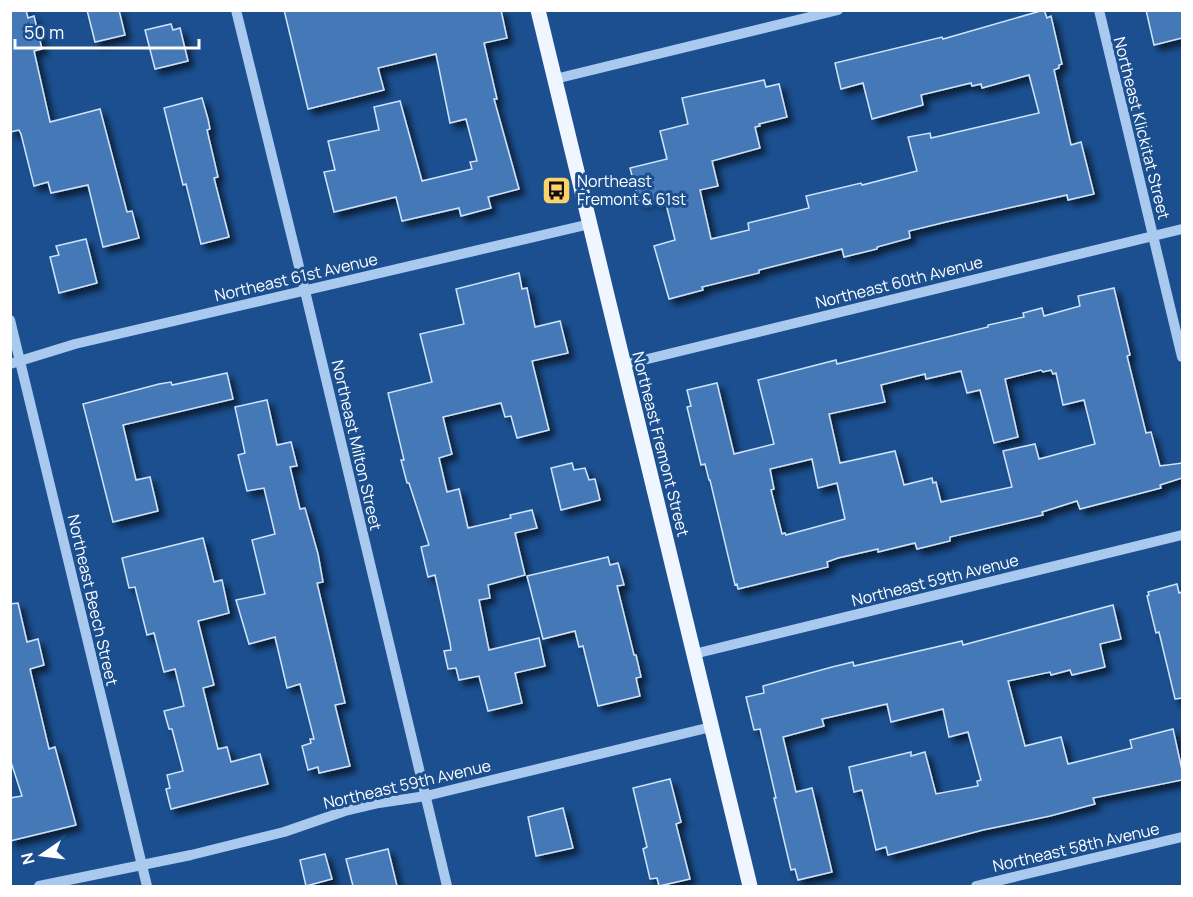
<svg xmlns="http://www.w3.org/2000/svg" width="1193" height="897" font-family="Manrope,sans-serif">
  <defs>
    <filter id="shadow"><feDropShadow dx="5.5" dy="5.5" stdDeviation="3" flood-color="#0009"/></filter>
  </defs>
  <rect width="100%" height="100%" fill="#1b4f8f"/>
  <g fill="#4478b7" stroke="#cfe3fa" stroke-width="1.5" fill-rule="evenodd" filter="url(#shadow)">
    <polygon points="10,10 26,10 28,18 34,16 42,49 34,51 50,122 100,109 127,212 132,211 139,238 103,247 88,185 51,193 48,182 34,186 21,134 19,130 10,132"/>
    <polygon points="87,10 119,10 125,35 95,42"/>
    <polygon points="284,10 501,10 507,38 484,43 497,99 494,99 519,189 488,197 491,208 461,216 459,208 402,221 396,197 334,212 324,172 335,170 328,141 379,130 374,107 400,101 422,181 472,169 470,162 477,161 466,119 450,123 436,54 378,68 384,90 308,109"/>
    <polygon points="1044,10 1047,18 1051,16 1062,64 1059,65 1059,68 1054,70 1071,145 1081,142 1094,194 1068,200 1067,195 946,222 909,231 910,238 877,247 877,249 844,257 842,249 759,270 759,273 702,287 703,290 669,299 654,246 675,240 665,200 657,202 656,198 639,202 630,168 667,159 660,131 688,124 682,98 764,80 766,87 779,84 787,117 759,124 760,126 755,127 760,148 712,161 718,186 700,190 711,239 749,230 748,223 809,208 806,196 861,183 862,185 917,171 908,137 930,133 931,138 1039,113 1029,75 982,88 981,84 972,86 971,83 921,95 923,105 872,119 863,83 841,89 835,63 942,37 943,39"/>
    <polygon points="1146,10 1182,10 1182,38 1154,45"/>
    <polygon points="171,24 173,30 180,28 188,61 155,69 145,30"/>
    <polygon points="202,98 208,119 210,129 207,130 218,177 214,178 229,237 201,244 186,184 183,185 164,108"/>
    <polygon points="86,239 97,283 59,293 50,257 59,255 56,246"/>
    <polygon points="519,273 522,289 527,288 535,327 560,321 568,353 532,361 549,430 517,438 511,416 505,417 501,403 443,417 452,454 439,458 447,492 459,489 468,528 511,518 510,515 532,510 537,528 515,533 525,575 488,585 490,598 479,600 489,650 539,638 545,666 515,673 522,703 488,711 479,676 459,680 456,668 448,669 444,651 451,650 450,643 435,575 428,577 421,547 429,545 409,483 407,483 401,460 404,460 388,393 432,382 420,334 464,324 456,289"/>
    <path d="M 1114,288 L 1130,355 L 1127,356 L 1146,433 L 1151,432 L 1160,466 L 1182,463 L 1182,478 L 1160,485 L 1161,488 L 1080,509 L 1077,501 L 1042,512 L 1043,515 L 950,537 L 950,541 L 917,549 L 915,543 L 878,552 L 878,549 L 838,558 L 827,562 L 828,567 L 738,589 L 737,584 L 735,585 L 710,480 L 709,480 L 705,464 L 701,465 L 687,407 L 691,406 L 687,390 L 717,383 L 734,454 L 774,444 L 758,380 L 836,360 L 837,364 L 988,327 L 988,325 L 1024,317 L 1023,313 L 1042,308 L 1044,316 L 1080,306 L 1078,296 ZM 1041,370 L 1043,372 L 1051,370 L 1053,374 L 1056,373 L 1063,405 L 1084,400 L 1095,444 L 1039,459 L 1035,444 L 1003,451 L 1012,487 L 941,502 L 936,482 L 933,483 L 932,478 L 904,485 L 895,451 L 840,463 L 829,414 L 885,402 L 881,385 L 925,374 L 926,379 L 961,371 L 967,393 L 980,390 L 994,443 L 1018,437 L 1005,379 ZM 812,459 L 818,488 L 837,483 L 845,519 L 786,535 L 785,533 L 782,534 L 771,490 L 774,489 L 770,469 Z"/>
    <polygon points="227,373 233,399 123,425 136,480 150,477 158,511 113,522 83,404 159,384 171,382 172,385"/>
    <polygon points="267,400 277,445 291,442 297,466 290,467 300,509 305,508 318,554 323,582 317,583 345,703 335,705 350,766 319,773 318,767 308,770 302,746 311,743 310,739 314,739 300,684 287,688 275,637 249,644 236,600 265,594 252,540 275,534 264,488 247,491 238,455 245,453 235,407"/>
    <polygon points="572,463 574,470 585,468 589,480 595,479 600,500 561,510 551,468"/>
    <polygon points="203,538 214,582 222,580 229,613 198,621 214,685 203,688 218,749 227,747 231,762 260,754 268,784 171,809 166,789 170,788 167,775 183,771 172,729 169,729 164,711 184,706 175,669 164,672 154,633 147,635 135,587 129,588 122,558"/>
    <polygon points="608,557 610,565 618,563 624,585 617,586 634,655 636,655 641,677 636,678 640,696 598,706 583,646 579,647 575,631 543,639 527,576"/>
    <polygon points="1177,584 1179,593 1182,592 1182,698 1175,699 1159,632 1156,633 1147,596 1149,595 1148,592"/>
    <polygon points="18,603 27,642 38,639 44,665 30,669 49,749 55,747 76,825 10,841 10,798 22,796 10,759 10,604"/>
    <polygon points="1113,605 1121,639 1100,644 1105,667 1072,675 1070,670 1051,675 1050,672 1008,681 1025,746 1061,737 1068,764 1132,748 1130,740 1173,729 1182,770 1182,780 1093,798 1095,804 1050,816 983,830 888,855 886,847 876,850 862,790 854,792 849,767 911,752 911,756 925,752 936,794 978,786 977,781 981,780 968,732 949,737 943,709 891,722 887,704 822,719 824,726 783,737 796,792 812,788 832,872 798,880 795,869 791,870 774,798 776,798 760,729 754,730 746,697 764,693 763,686 832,667 853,662 854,666 962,641 963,645"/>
    <polygon points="670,779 681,822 676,824 690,879 659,886 657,878 650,879 643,849 647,847 633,788"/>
    <polygon points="563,808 573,848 536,856 528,817"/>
    <polygon points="388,849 397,886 353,886 346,859"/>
    <polygon points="325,854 332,879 306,886 300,860"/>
  </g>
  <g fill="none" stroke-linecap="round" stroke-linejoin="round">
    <g stroke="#a9c9ee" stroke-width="10">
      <polyline points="236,10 305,291 447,886"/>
      <polyline points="1099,10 1182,357"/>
      <polyline points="555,79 838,10"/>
      <polyline points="10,320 147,886"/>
      <polyline points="10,364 75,344 590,224"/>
      <polyline points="623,365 1182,229"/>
      <polyline points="694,654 1182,535"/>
      <polyline points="39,886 191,855 284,832 345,811 379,803 426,796 711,727"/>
      <polyline points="976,886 1182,837"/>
    </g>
    <polyline stroke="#f0f6ff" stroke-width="15" points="538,10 750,886"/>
  </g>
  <defs>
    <symbol id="bus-square" viewBox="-11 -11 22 22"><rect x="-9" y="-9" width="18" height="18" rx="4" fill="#ffd166" stroke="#1b4f8f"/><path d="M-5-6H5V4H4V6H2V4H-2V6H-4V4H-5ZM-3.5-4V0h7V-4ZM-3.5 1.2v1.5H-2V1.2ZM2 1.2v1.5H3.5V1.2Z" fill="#111"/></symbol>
  </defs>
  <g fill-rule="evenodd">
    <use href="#bus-square" x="540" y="174" width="33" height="33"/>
  </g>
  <g text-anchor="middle" stroke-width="6" stroke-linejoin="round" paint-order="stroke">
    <g font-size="16" fill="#fff" stroke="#1b4f8f">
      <text transform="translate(1142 128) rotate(76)" y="6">Northeast Klickitat Street</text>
      <text transform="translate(296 277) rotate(-13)" y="6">Northeast 61st Avenue</text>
      <text transform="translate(899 282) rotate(-14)" y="6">Northeast 60th Avenue</text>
      <text transform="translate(661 444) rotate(76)" y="6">Northeast Fremont Street</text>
      <text transform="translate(357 445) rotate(77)" y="6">Northeast Milton Street</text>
      <text transform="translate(935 580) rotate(-14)" y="6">Northeast 59th Avenue</text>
      <text transform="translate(93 600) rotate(77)" y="6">Northeast Beech Street</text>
      <text transform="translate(407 784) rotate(-13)" y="6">Northeast 59th Avenue</text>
      <text transform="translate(1076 847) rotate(-13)" y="6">Northeast 58th Avenue</text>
    </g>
    <g font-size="16" fill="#fff" stroke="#1b4f8f" text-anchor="start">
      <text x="577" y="187">Northeast<tspan x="577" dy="18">Fremont &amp; 61st</tspan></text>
    </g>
  </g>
  <rect width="1193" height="897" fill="none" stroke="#ffffff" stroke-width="24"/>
  <g transform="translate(42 855) rotate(256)" stroke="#1b4f8f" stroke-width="4.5" paint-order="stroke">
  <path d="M0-4.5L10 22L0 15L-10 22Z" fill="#ffffff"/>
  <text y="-9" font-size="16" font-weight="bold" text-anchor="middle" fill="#ffffff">N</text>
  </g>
  <path d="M15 39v9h184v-9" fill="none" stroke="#ffffff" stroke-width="3"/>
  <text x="24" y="39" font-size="18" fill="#ffffff" stroke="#1b4f8f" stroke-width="4.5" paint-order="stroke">50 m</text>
</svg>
